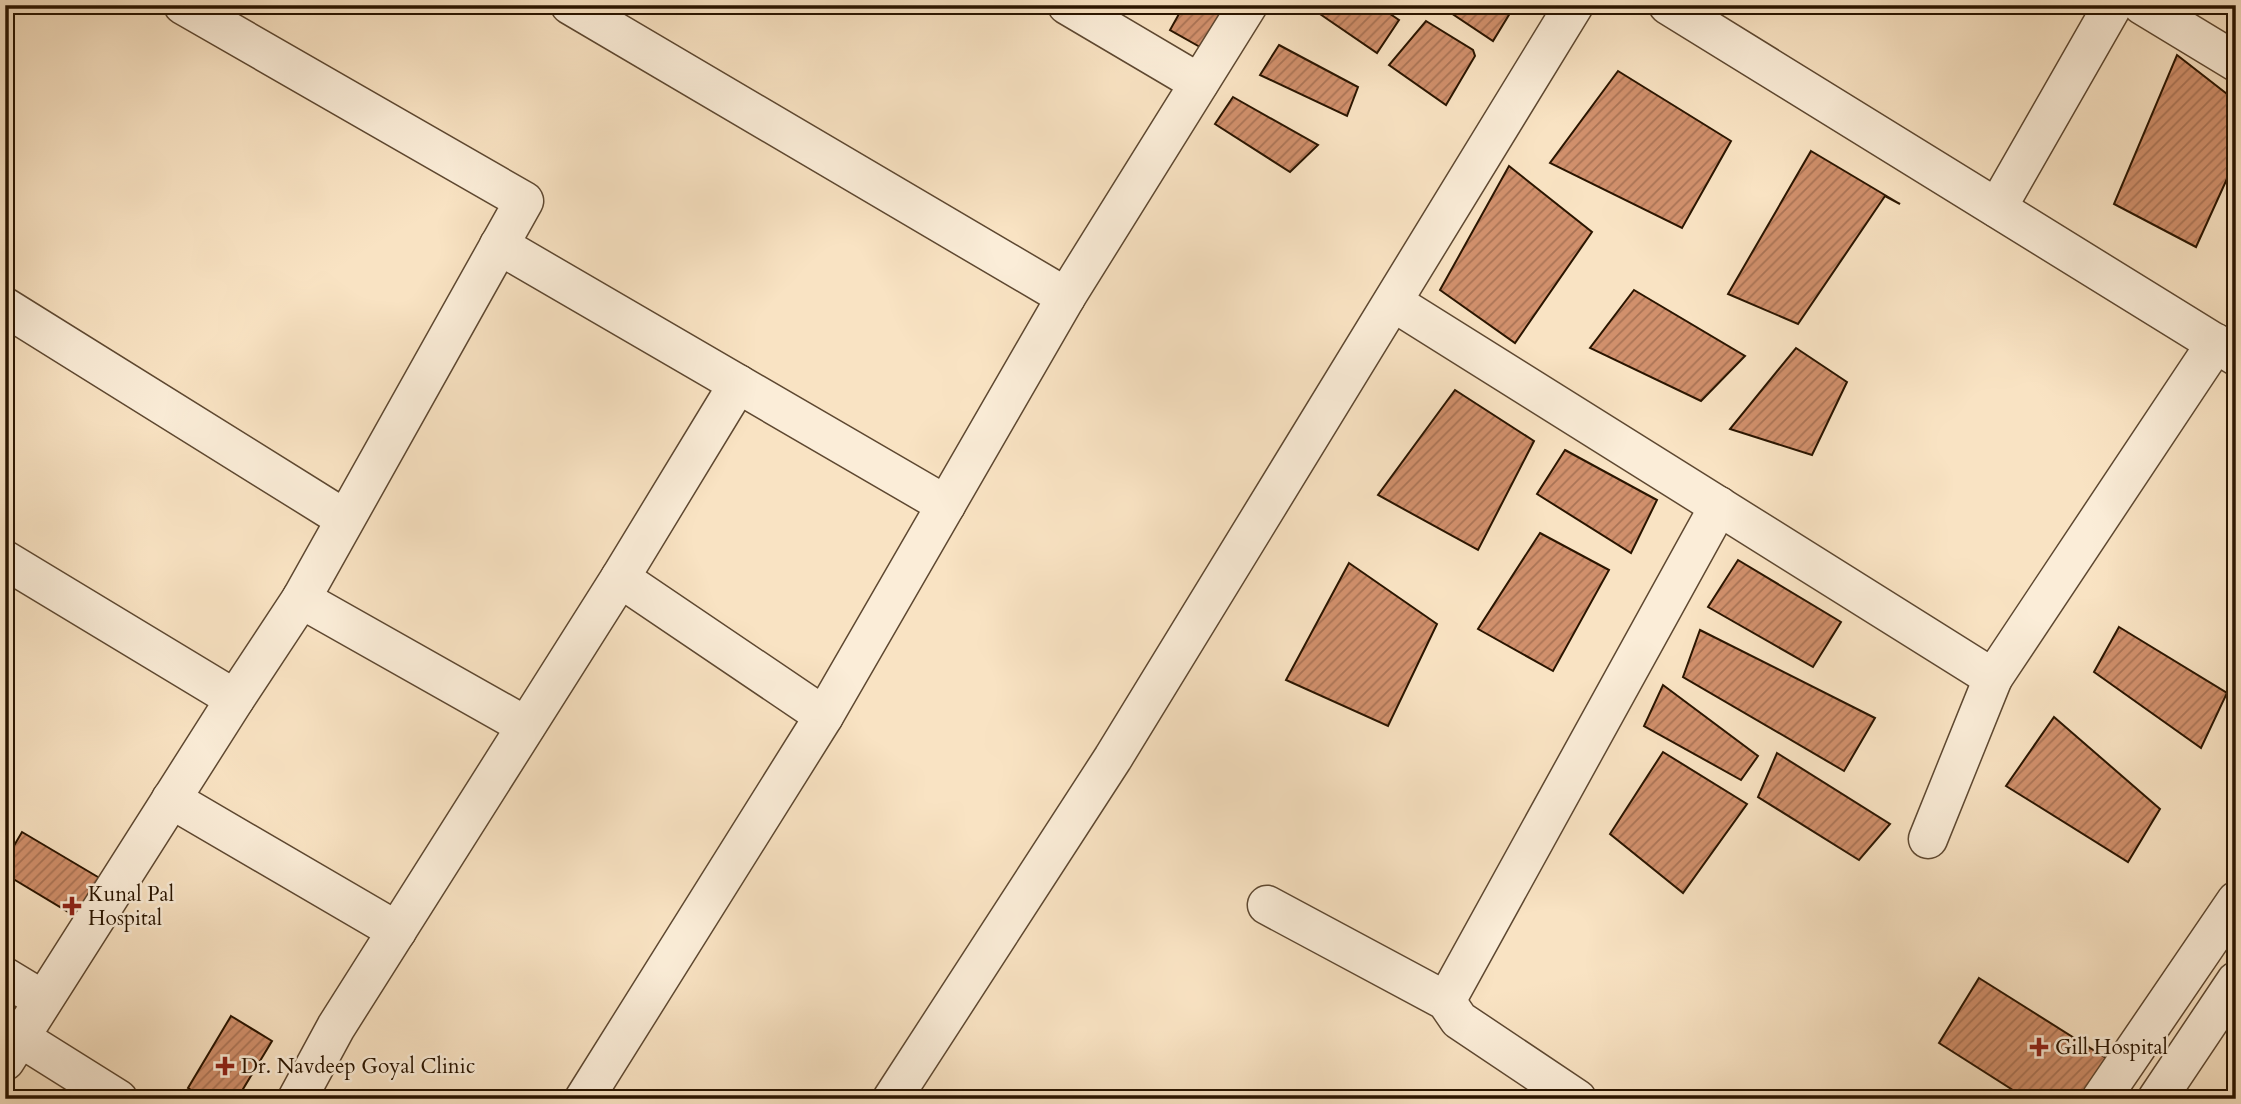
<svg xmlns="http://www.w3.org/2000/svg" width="2241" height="1104" font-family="Cardo,serif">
  <defs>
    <pattern id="building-hatch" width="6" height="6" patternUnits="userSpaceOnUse" patternTransform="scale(1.75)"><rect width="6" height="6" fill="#d1906c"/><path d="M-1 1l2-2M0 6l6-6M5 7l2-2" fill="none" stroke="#aa7456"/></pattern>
  </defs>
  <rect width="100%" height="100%" fill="#f9e3c3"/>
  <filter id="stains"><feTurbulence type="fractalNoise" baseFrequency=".00286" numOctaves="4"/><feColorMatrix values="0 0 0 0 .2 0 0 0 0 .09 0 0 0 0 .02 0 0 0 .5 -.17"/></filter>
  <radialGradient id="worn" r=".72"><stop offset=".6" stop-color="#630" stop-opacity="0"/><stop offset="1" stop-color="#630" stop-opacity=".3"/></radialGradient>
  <g fill="url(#building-hatch)" stroke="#2a1500" stroke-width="2">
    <polygon points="1184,5 1226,5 1200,47 1170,30"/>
    <polygon points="1321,5 1377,5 1399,20 1377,53 1317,12"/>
    <polygon points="1439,5 1515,5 1493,41"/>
    <polygon points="1426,21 1473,50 1475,56 1446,105 1389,65"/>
    <polygon points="1279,45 1358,87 1347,116 1260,75"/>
    <polygon points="2177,55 2236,101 2236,159 2196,247 2114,204"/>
    <polygon points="1618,71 1731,141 1682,228 1550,163"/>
    <polygon points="1233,97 1318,145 1290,172 1215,124"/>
    <polygon points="1811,151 1900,204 1885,196 1798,324 1728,294"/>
    <polygon points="1509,166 1592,232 1515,343 1440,290"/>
    <polygon points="1634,290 1745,356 1701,401 1590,348"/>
    <polygon points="1796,348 1847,382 1812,455 1730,429"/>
    <polygon points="1455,390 1534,441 1478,550 1378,495"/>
    <polygon points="1565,450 1657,500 1631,553 1537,494"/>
    <polygon points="1540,533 1609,570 1553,671 1478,629"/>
    <polygon points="1738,560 1841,622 1813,667 1708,607"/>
    <polygon points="1349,563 1437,624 1388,726 1286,680"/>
    <polygon points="2119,627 2227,693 2201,748 2094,672"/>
    <polygon points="1700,630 1875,718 1844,771 1683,677"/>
    <polygon points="1663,685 1758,756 1741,780 1644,726"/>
    <polygon points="2054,717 2160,809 2128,862 2006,786"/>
    <polygon points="1663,752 1747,804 1683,893 1610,834"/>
    <polygon points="1777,753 1890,824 1859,860 1758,797"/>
    <polygon points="22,832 108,883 85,922 5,874 5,861"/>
    <polygon points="1979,978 2106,1058 2080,1099 2027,1099 1939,1043"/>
    <polygon points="231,1016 272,1041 237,1099 205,1099 188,1088"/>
  </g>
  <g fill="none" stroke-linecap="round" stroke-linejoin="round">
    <defs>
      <g id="minor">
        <polyline points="570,5 1066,297"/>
        <polyline points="1067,5 1199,83"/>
        <polyline points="1668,5 2236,356"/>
        <polyline points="2142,5 2236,62"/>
        <polyline points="1997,208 2113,5"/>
        <polyline points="499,245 946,505"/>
        <polyline points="1393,302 1993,678 2216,343"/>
        <polyline points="5,307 345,519"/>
        <polyline points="5,560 235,699"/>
        <polyline points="620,578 824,716"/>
        <polyline points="301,599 526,726"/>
        <polyline points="171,799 397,931"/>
        <polyline points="1928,839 1993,678"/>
        <polyline points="1267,905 1446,1001 1459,1020 1577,1099"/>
        <polyline points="5,977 43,1000"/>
        <polyline points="1446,1001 1719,506"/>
        <polyline points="19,1037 118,1099"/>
        <polyline points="5,1061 235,699 301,599 524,201 183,5"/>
        <polyline points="297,1099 336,1027 620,578 738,384"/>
        <polyline points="584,1099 824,716 1066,297 1248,5"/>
        <polyline points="892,1099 1113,758 1574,5"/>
        <polyline points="2101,1099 2236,901"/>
        <polyline points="2157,1099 2236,981"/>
      </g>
    </defs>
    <use href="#minor" stroke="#5e4831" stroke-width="41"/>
    <use href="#minor" stroke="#fbedd8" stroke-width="38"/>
  </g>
  <g fill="#8f2418" stroke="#fbedd8" stroke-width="2.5">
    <path d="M68.5 895.5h7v7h7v7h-7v7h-7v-7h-7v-7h7z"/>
    <path d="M2035.5 1036.5h7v7h7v7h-7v7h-7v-7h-7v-7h7z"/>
    <path d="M221.5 1055.5h7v7h7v7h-7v7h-7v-7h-7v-7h7z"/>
  </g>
  <g text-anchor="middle" stroke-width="5" stroke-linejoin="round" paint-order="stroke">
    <g font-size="21" fill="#2a1500" stroke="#fbedd8" text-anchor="start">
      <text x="88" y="901">Kunal Pal<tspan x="88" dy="24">Hospital</tspan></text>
      <text x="2055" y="1054">Gill Hospital</text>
      <text x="241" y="1073">Dr. Navdeep Goyal Clinic</text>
    </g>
  </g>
  <rect width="2241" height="1104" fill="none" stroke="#f9e3c3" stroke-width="28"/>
  <rect x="7" y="7" width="2227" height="1090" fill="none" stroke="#2a1500" stroke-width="3.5"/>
  <rect x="14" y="14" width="2213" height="1076" fill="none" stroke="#2a1500" stroke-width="2"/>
  <rect width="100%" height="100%" filter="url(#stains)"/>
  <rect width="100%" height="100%" fill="url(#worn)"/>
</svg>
